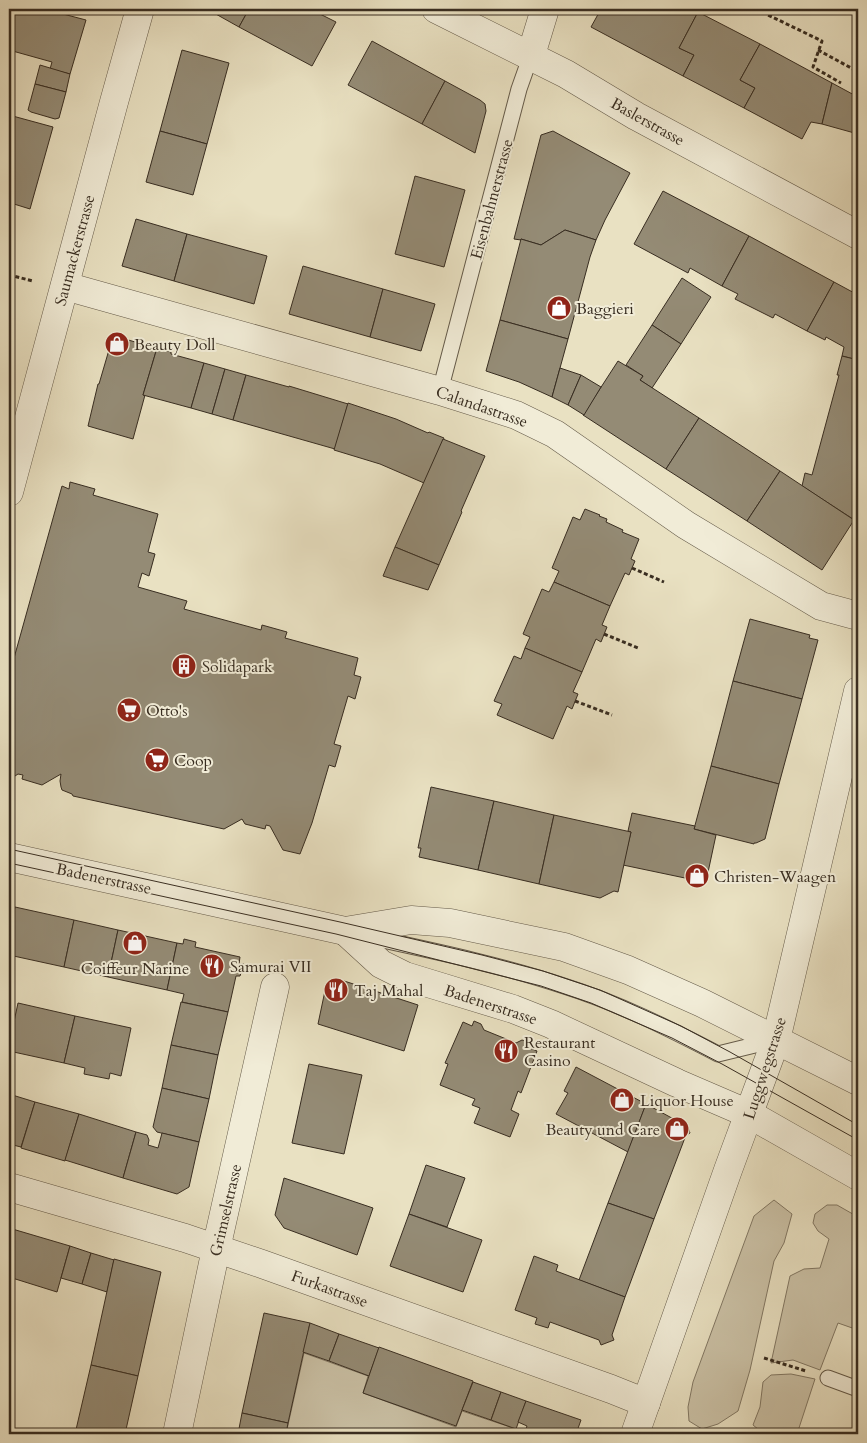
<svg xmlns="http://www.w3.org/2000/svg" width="867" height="1443" font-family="Cardo,serif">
  <rect width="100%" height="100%" fill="#e9e1c2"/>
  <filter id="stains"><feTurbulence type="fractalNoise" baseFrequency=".004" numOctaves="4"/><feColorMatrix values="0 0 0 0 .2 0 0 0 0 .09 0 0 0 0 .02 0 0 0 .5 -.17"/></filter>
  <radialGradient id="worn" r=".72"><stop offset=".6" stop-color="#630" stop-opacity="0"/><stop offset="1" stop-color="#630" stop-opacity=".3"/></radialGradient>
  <g fill="#cbc2a7" stroke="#827864">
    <polygon points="774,1200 792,1214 784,1243 774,1261 750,1370 738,1411 718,1424 702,1429 689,1421 688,1407 693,1382 754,1216"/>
    <polygon points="827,1205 837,1205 858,1217 858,1330 838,1323 820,1370 793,1360 771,1363 790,1276 804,1269 820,1268 829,1239 818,1231 813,1223 815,1214"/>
    <polygon points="304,1353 368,1376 363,1393 456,1427 462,1411 516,1429 514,1434 286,1434"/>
    <polygon points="791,1374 815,1379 797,1434 764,1434 753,1425 760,1407 763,1382 771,1375"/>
  </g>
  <g fill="#948b75" stroke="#382d21">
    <polygon points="9,9 44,9 86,20 70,74 50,69 52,62 9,50"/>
    <polygon points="197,9 249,9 239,27 214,13"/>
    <polygon points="249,9 310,9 336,22 312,66 239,27"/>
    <polygon points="601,9 692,9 698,12 679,48 694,55 683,76 591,27"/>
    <polygon points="698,12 760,44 740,80 755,88 744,108 683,76 694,55 679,48"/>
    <polygon points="372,41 445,81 422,124 348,85"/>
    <polygon points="760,44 832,83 822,124 811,122 802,139 744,108 755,88 740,80"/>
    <polygon points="182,50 229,63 207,144 160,131"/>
    <polygon points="40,65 70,74 66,92 35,84"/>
    <polygon points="445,81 480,100 485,104 486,111 475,153 422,124"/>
    <polygon points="832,83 856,96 858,89 858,134 822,124"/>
    <polygon points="35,84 66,92 59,118 55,119 31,112 28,110"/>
    <polygon points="9,115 53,127 30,209 14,204 14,202 9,201"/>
    <polygon points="160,131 207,144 193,195 146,182"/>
    <polygon points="553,131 630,173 605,220 596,240 565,230 541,245 521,239 521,240 514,239 541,135"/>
    <polygon points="415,176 465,190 444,267 395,254"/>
    <polygon points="663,191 749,236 722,286 690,268 688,273 634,244"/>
    <polygon points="9,201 14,202 9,221"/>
    <polygon points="136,219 187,234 174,281 122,266"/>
    <polygon points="565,230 596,240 590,257 568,339 500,320 521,239 541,245"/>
    <polygon points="187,234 267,256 254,304 174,281"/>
    <polygon points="749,236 834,282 807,331 775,314 773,318 735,299 738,294 722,286"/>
    <polygon points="303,266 383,289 370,337 289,314"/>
    <polygon points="682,278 711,297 681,344 652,325"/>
    <polygon points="834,282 858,295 858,360 842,356 844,347 826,337 825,340 807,331"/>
    <polygon points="383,289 435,304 421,351 370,337"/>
    <polygon points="500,320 568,339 552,397 519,382 486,371"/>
    <polygon points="652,325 681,344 652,388 640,380 643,376 626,365"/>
    <polygon points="121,338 157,348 143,395 145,395 133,439 88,426 98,384 99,384 111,343"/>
    <polygon points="157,348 171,352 171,354 204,363 191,408 143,395"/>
    <polygon points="842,356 858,360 858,498 853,519 802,486 805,473 812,475 839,375 837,375"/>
    <polygon points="618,361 643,376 640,380 699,418 666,469 583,415"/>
    <polygon points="204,363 225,369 212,414 191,408"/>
    <polygon points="560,368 581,375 568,405 552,397"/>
    <polygon points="225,369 246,375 233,420 212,414"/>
    <polygon points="246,375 289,387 289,386 348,404 335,449 233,420"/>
    <polygon points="581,375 601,387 584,415 568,405"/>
    <polygon points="348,403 396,419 428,433 429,432 444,438 424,483 380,464 334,450"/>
    <polygon points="699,418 780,471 747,521 666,469"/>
    <polygon points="443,439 485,456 461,511 462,512 439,565 395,547"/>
    <polygon points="780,471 854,520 822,570 747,521"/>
    <polygon points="70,482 95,489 93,495 158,514 148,552 155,554 149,576 142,573 138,587 187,601 184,609 261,630 262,625 287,632 285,638 358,658 354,675 361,677 355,699 348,696 334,744 341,746 335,767 329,765 312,823 300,854 283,850 270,826 266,825 265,829 245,824 242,819 224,829 73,796 72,794 62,790 61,787 60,781 61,774 42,785 22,779 23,775 18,774 9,780 9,676 62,486 69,489"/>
    <polygon points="585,509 600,515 599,516 607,519 606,522 623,530 622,532 639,539 631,559 635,561 629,575 625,573 610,606 554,582 559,571 552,568 573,517 580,520"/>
    <polygon points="395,547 439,565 428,590 383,576"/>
    <polygon points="554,582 610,606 602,625 607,627 601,642 596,639 582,672 525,648 530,637 523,634 542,589 549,592"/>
    <polygon points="750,619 810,635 809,638 818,640 802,699 733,681"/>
    <polygon points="525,648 582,672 573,692 578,694 572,709 567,706 553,739 497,715 502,704 494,701 514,656 521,659"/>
    <polygon points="733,681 802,699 779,784 711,766"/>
    <polygon points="711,766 779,784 765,839 756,843 754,843 754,844 694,829"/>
    <polygon points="431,787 494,801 478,870 419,857 421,848 418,848"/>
    <polygon points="494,801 554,815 539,884 478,870"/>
    <polygon points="632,813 695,826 694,829 716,835 707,877 705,876 704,882 623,865 631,832 628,831"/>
    <polygon points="554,815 631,832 618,892 614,891 600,898 539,884"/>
    <polygon points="9,906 15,907 9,936"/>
    <polygon points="15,907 74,920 64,967 9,955 9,936"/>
    <polygon points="74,920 118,930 108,977 64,967"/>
    <polygon points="118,930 177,943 167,990 108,977"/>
    <polygon points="184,939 196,942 195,947 240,957 239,964 244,964 240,976 236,976 228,1012 182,1002 184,994 167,990 177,943 183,944"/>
    <polygon points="338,979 418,1005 404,1051 318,1024 326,986"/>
    <polygon points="181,1002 228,1012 218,1055 171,1045"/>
    <polygon points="18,1003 75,1016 64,1063 9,1051 9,1045"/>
    <polygon points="75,1016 131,1028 121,1076 110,1073 109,1079 84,1074 85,1068 64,1063"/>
    <polygon points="474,1021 481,1024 484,1030 516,1043 522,1040 529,1042 527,1047 537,1051 521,1093 518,1091 511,1110 519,1114 510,1137 474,1123 480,1108 472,1105 475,1099 440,1085 448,1064 445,1063 463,1022 472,1026"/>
    <polygon points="171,1045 218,1055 209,1099 162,1088"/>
    <polygon points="309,1064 362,1075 344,1154 292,1143"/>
    <polygon points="576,1067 646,1104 628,1152 556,1114 568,1093 564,1091"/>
    <polygon points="162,1088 209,1099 199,1142 157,1132 153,1127"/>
    <polygon points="9,1094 35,1102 21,1147 9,1144"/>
    <polygon points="35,1102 79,1114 65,1161 21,1148"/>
    <polygon points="646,1104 681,1123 686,1121 690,1133 686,1135 654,1219 608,1203"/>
    <polygon points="79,1114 136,1132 123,1178 65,1160"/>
    <polygon points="136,1132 147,1135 149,1140 148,1145 158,1148 162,1133 199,1142 189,1187 177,1194 123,1178"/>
    <polygon points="426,1165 465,1178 447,1227 409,1214"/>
    <polygon points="284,1178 373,1208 357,1255 284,1228 275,1215"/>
    <polygon points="608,1203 654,1219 625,1297 579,1280"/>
    <polygon points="409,1214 482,1240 463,1292 390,1266"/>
    <polygon points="9,1228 70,1246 57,1292 9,1277"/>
    <polygon points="70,1246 91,1253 82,1284 61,1278"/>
    <polygon points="91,1253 114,1260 107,1292 82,1284"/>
    <polygon points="534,1256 558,1265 556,1271 625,1297 612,1335 614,1340 601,1345 599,1340 550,1322 548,1328 535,1324 537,1318 515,1310"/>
    <polygon points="114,1259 161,1272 138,1376 91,1365"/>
    <polygon points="264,1313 310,1323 288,1423 242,1413"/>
    <polygon points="310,1323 339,1334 329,1361 303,1352"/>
    <polygon points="339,1334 379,1348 369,1376 329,1361"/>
    <polygon points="379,1347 473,1381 456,1426 363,1393"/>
    <polygon points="91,1365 138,1376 125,1434 75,1434"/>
    <polygon points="473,1382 501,1392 491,1420 462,1410"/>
    <polygon points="501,1392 526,1401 516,1429 491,1420"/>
    <polygon points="526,1401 581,1420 576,1434 524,1434 527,1426 518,1422"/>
    <polygon points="242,1413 288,1423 286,1434 238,1434"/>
  </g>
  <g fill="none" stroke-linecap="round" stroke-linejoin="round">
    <defs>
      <g id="service">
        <polyline points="440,391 519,89 531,55"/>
        <path d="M 360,935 C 429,950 498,964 564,986 C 618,1003 668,1028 718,1054 L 775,1040"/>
        <polyline points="828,1378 858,1389"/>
      </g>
      <g id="minor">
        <polyline points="436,9 566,74 636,116 858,235"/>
        <polyline points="531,55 545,9"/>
        <polyline points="65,286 440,391 516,415 555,434 686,525 821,606 858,616"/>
        <polyline points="9,492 114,102 140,9"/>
        <polyline points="9,1187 185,1238 262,1264 611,1389 646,1403"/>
        <polyline points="177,1434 216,1249 275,987"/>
      </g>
      <g id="tertiary">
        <polyline points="9,857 345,931 411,920 450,923 564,947 628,970 702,1003 858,1081"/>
        <polyline points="345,931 381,964 405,976 513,1009 551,1024 677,1083 749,1114 858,1176"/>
        <polyline points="635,1434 728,1170 776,1040 858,691"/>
      </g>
    </defs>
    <use href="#service" stroke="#645a49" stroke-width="17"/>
    <use href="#minor" stroke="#645a49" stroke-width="29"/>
    <use href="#tertiary" stroke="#645a49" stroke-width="29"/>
    <g stroke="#382d21" stroke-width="3" stroke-dasharray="4 2.5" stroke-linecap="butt">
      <polyline points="770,9 768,15 822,41 813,67 841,83"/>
      <polyline points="818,50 853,69"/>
      <polyline points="9,275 33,281"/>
      <polyline points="632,568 664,582"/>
      <polyline points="604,634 638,648"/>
      <polyline points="575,701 612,715"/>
      <polyline points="764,1358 806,1371"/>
    </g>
    <use href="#service" stroke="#f1ecd7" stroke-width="15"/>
    <use href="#minor" stroke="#f1ecd7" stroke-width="28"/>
    <use href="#tertiary" stroke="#f1ecd7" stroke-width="28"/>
    <g stroke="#382d21" stroke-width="1">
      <polyline points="9,849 340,922 482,955 543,971 600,990 681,1026 730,1052 858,1125"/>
      <polyline points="9,863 336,934 541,986 591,1003 672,1038 722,1064 858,1140"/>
    </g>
  </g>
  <defs>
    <symbol id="shop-disc" viewBox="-11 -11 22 22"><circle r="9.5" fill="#8f2418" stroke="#f1ecd7"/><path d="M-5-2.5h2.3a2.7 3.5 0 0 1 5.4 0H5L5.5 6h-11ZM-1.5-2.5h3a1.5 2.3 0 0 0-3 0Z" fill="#fff"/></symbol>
    <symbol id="building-disc" viewBox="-11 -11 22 22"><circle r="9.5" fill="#8f2418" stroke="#f1ecd7"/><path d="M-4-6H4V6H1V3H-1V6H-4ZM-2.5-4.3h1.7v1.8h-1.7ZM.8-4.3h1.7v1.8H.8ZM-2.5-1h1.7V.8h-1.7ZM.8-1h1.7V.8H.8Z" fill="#fff"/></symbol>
    <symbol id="supermarket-disc" viewBox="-11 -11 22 22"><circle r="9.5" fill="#8f2418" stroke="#f1ecd7"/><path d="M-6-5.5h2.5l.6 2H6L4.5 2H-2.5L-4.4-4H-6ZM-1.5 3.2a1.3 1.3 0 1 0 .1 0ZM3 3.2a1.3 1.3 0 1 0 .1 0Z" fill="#fff"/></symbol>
    <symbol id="restaurant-disc" viewBox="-11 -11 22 22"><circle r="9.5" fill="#8f2418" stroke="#f1ecd7"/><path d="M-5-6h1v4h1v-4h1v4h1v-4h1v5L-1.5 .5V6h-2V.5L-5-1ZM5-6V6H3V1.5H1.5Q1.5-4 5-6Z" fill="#fff"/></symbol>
  </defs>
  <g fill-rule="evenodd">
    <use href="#shop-disc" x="545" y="294" width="28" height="28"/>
    <use href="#shop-disc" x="103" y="330" width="28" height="28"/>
    <use href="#building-disc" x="170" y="652" width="28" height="28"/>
    <use href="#supermarket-disc" x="115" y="696" width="28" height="28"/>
    <use href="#supermarket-disc" x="143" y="746" width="28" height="28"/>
    <use href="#shop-disc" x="683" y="862" width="28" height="28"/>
    <use href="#shop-disc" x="121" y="929" width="28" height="28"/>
    <use href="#restaurant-disc" x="198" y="952" width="28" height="28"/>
    <use href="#restaurant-disc" x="322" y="976" width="28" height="28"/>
    <use href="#restaurant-disc" x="492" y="1037" width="28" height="28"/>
    <use href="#shop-disc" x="608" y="1086" width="28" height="28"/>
    <use href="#shop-disc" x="663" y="1115" width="28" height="28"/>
  </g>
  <g text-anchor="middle" stroke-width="4" stroke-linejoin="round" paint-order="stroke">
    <g font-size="16" fill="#382d21" stroke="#f1ecd7">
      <text transform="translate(648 121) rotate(29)" y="6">Baslerstrasse</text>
      <text transform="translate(491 199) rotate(-75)" y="6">Eisenbahnerstrasse</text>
      <text transform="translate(74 250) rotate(-75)" y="6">Saumackerstrasse</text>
      <text transform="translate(482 406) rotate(19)" y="6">Calandastrasse</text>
      <text transform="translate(104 878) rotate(12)" y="6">Badenerstrasse</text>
      <text transform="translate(491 1004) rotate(18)" y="6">Badenerstrasse</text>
      <text transform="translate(764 1068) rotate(-72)" y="6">Luggwegstrasse</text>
      <text transform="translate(225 1210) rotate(-77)" y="6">Grimselstrasse</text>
      <text transform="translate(330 1288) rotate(20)" y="6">Furkastrasse</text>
    </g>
    <g font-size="16" fill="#382d21" stroke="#f1ecd7" text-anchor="start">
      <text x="576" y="314">Baggieri</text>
      <text x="134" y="350">Beauty Doll</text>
      <text x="202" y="672">Solidapark</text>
      <text x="146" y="716">Otto's</text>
      <text x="174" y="766">Coop</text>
      <text x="714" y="882">Christen-Waagen</text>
      <text x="230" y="972">Samurai VII</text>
      <text x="135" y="974" text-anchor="middle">Coiffeur Narine</text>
      <text x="354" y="996">Taj Mahal</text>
      <text x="524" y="1048">Restaurant<tspan x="524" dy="18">Casino</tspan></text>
      <text x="640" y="1106">Liquor House</text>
      <text x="660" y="1135" text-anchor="end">Beauty und Care</text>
    </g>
  </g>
  <rect width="867" height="1443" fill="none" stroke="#e9e1c2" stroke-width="30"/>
  <rect x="10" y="10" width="847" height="1423" fill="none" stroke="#382d21" stroke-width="2.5"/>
  <rect x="15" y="15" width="837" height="1413" fill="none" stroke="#382d21"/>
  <rect width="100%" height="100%" filter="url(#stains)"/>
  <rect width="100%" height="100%" fill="url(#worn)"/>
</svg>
